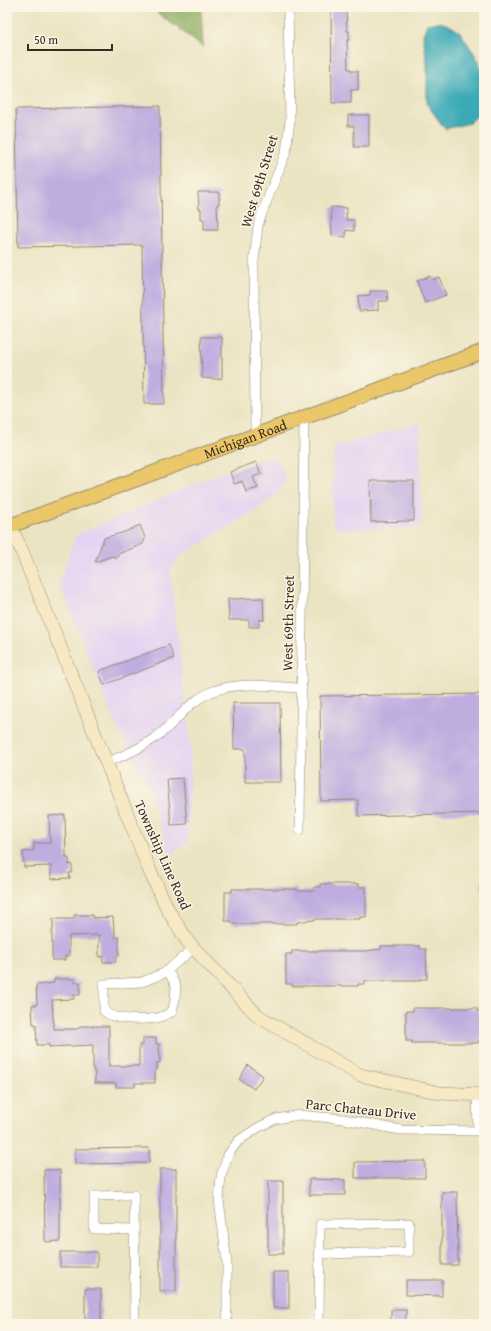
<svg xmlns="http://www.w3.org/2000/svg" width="491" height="1331" font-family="'Gentium Book Plus',serif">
  <rect width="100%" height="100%" fill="#fcf5e5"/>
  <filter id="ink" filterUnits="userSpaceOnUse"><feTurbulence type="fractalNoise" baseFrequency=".025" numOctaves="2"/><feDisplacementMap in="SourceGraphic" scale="8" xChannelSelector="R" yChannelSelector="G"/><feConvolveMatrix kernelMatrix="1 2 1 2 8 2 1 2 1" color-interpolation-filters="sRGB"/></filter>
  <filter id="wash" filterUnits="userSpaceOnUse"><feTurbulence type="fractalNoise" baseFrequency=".012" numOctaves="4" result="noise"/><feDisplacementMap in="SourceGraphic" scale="16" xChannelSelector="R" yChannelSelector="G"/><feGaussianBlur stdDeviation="0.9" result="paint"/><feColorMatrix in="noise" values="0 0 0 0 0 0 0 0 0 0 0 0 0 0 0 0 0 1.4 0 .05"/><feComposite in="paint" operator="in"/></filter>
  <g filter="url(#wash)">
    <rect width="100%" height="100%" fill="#ebe4c3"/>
    <g fill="#e4d3f2">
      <polygon points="420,422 421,528 338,529 333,524 333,448"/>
      <polygon points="276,458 286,480 280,491 258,509 180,556 170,571 191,750 187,843 170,856 149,789 119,731 59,583 76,535 214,476 264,459"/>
    </g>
    <polygon fill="#89aa5d" stroke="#626a3e" points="150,7 201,7 203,47"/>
    <polygon fill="#3aaab7" stroke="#3a6a6a" points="439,22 449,25 460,32 479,61 484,83 479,114 470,123 445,129 427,104 427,63 423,35 427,24"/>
    <g id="blocks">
      <g fill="#bfade0">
        <polygon points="331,7 346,7 347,31 349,31 349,40 347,40 348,69 351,69 351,71 358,71 358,90 351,90 351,103 332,103"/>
        <polygon points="160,106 164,404 144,404 142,245 18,247 16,109"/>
        <polygon points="348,115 369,115 369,147 354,147 354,126 348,126"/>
        <polygon points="198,192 219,192 219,204 217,204 218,230 204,230 204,219 201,219 201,209 199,209"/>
        <polygon points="331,207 347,208 346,220 354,220 354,231 346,230 346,237 332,236"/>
        <polygon points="430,276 432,280 439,277 446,295 425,303 417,281"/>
        <polygon points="370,291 387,291 388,301 378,301 378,310 359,311 358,296 370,295"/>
        <polygon points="201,337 222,337 222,378 217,379 202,378"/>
        <polygon points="256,462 261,474 253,477 258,488 246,492 242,481 234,484 230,472"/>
        <polygon points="370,481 414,481 414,521 371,522"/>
        <polygon points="140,525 145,538 143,544 118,554 117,558 112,556 95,562 104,538 125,532"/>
        <polygon points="263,598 264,620 259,620 259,627 249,627 249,620 229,620 228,599"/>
        <polygon points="169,645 174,658 104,685 99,671"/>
        <polygon points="484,694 484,813 358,816 358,800 321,801 320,696"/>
        <polygon points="233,703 280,703 281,782 245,782 245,749 234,749"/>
        <polygon points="183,778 187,824 171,825 167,779"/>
        <polygon points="65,815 66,858 69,858 69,865 72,864 72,873 69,873 70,878 51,879 51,866 24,867 23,852 34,851 34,843 50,843 49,816"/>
        <polygon points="320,884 359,884 359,887 366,887 366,917 360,917 360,919 314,919 314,920 297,922 297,924 232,924 232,921 225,921 225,892 232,892 232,889 297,889 297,891 314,891 314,887 320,887"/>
        <polygon points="74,915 93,915 93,918 113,917 114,930 115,930 115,937 119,937 119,956 116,956 116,962 103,962 103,956 99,957 99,935 69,936 69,956 65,956 65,960 52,960 52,931 53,931 53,919 74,919"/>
        <polygon points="381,946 420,946 420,949 426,949 427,979 420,979 420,981 365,981 365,984 358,984 358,986 292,986 292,984 286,984 286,954 292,954 292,951 364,951 381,949"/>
        <polygon points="54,979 74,979 74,983 80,982 80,995 74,995 74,999 52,1000 54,1029 77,1029 82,1026 109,1026 109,1066 139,1066 139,1045 143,1045 143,1038 156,1038 156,1044 159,1044 160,1063 157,1063 157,1070 155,1070 155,1083 135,1083 135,1087 116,1087 116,1083 95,1083 95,1071 93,1071 93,1045 49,1047 49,1045 37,1045 36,1024 33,1024 32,1005 37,1005 36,985 54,983"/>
        <polygon points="413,1008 477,1008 477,1011 484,1011 484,1041 478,1041 478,1043 412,1043 412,1041 406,1041 406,1011 413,1011"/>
        <polygon points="248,1065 263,1076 254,1089 239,1079"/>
        <polygon points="149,1148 149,1163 75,1164 75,1149"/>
        <polygon points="425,1161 425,1178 355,1178 355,1162"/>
        <rect x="160" y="1169" width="16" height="122"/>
        <polygon points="44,1170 60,1170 60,1241 45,1242"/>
        <polygon points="309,1179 345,1180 345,1195 309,1195"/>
        <rect x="268" y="1181" width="15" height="73"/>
        <polygon points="442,1192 457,1192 458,1265 442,1265"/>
        <rect x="60" y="1252" width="37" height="15"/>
        <rect x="273" y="1272" width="16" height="36"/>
        <polygon points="406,1280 442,1280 442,1296 406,1295"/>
        <rect x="85" y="1289" width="16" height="35"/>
        <rect x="391" y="1310" width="15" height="14"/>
      </g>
    </g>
  </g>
  <g filter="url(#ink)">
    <use href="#blocks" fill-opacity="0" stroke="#938770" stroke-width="1"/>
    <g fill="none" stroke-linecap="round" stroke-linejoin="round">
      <defs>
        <g id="street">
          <polyline points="255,436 254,261 258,226 261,216 286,152 290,120 288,7"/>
          <path d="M 107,762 C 126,755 144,747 160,734 C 179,719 188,702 211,692 C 239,680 273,687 302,688"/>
          <polyline points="300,830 304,417"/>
          <polyline points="483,890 484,890"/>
          <path d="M 168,971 L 176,986 L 175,1000 L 172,1012 C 167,1014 162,1017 157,1018 C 144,1020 114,1021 104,1011 L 104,984 L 142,982 L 164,973 L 194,948"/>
          <polyline points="477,1094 478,1131"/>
          <polyline points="134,1230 94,1229 94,1196 134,1195 135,1324"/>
          <polyline points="227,1324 227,1263 219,1200 221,1176 228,1155 238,1141 259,1127 276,1119 299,1115 344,1119 400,1130 484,1131"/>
          <polyline points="319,1324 320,1224 409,1223 409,1252 319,1254"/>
        </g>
        <polyline id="secondary" points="10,526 21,549 149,869 168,910 188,942 258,1016 360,1075 440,1093 484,1095"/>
        <g id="primary">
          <path id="s1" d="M 7,527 L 484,351"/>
        </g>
      </defs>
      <use href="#street" stroke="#938770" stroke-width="10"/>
      <use href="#secondary" stroke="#938770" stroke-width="14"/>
      <use href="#primary" stroke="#938770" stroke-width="16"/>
      <use href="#street" stroke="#fff" stroke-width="9"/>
      <use href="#secondary" stroke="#f7e9c3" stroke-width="13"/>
      <use href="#primary" stroke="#eac769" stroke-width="14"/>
    </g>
  </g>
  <g text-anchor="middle" stroke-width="3" stroke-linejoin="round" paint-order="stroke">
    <g font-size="14" fill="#3b2a1e" stroke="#fcf5e5">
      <text transform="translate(259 181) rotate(-73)" y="5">West 69th Street</text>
      <text dy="5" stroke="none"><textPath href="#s1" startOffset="254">Michigan Road</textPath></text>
      <text transform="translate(288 623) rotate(-89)" y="5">West 69th Street</text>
      <text transform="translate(163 855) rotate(66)" y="5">Township Line Road</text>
      <text transform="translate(361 1109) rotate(6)" y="5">Parc Chateau Drive</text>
    </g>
  </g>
  <rect width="491" height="1331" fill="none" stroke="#fcf5e5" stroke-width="24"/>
  <path d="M28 44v6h84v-6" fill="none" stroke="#3b2a1e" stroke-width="2"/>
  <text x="34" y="44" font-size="12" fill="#3b2a1e" stroke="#fcf5e5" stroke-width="3" paint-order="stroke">50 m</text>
</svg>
